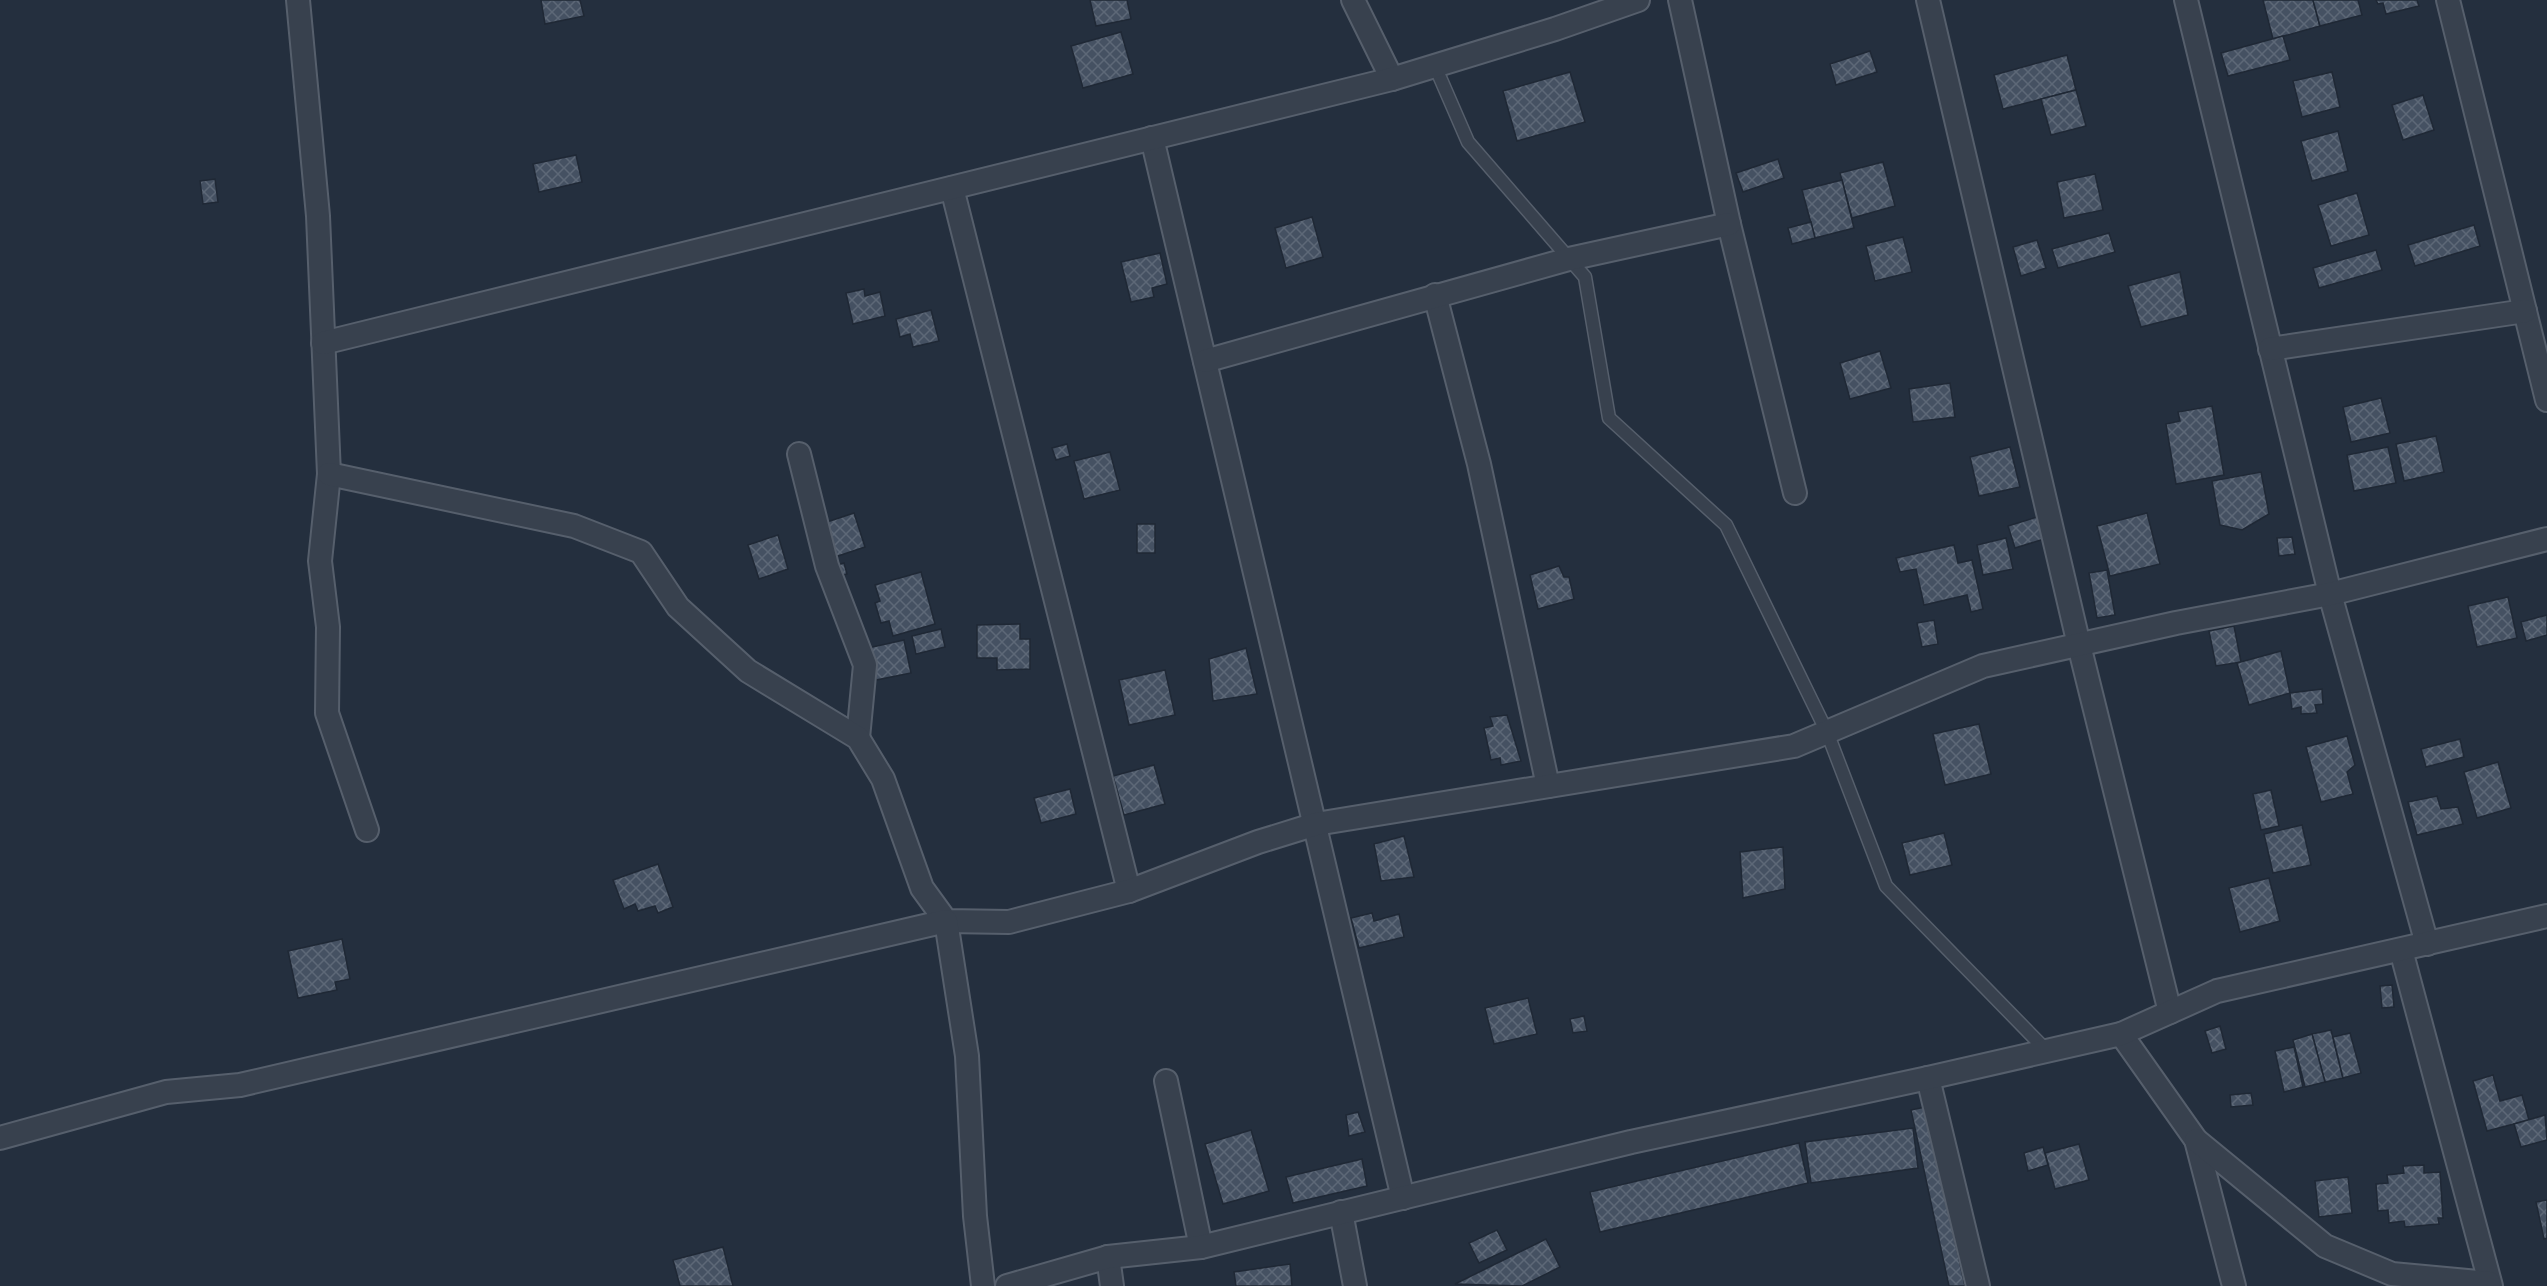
<svg xmlns="http://www.w3.org/2000/svg" width="2547" height="1286" font-family="'Public Sans',sans-serif">
  <defs>
    <pattern id="building-cross-hatch" width="8" height="8" patternUnits="userSpaceOnUse" patternTransform="scale(1.5)"><rect width="8" height="8" fill="#455162"/><path d="M0 0l8 8M0 8l8-8" fill="none" stroke="#5d6877"/></pattern>
  </defs>
  <rect width="100%" height="100%" fill="#242f3e"/>
  <g fill="url(#building-cross-hatch)" stroke="#1f2835" stroke-width="1.5">
    <polygon points="541,0 580,0 584,16 545,24"/>
    <polygon points="1090,0 1127,0 1131,19 1096,26"/>
    <polygon points="2263,0 2313,0 2320,26 2273,39"/>
    <polygon points="2313,0 2358,0 2362,15 2320,26"/>
    <polygon points="2376,0 2417,0 2419,6 2386,14 2383,3 2378,4"/>
    <polygon points="1121,32 1133,74 1083,88 1071,46"/>
    <polygon points="2283,36 2290,60 2228,76 2221,53"/>
    <polygon points="1870,51 1877,72 1836,85 1830,64"/>
    <polygon points="2067,55 2076,90 2003,109 1994,75"/>
    <polygon points="1570,72 1585,122 1517,141 1503,91"/>
    <polygon points="2332,72 2340,107 2302,117 2293,81"/>
    <polygon points="2076,90 2086,126 2051,135 2041,99"/>
    <polygon points="2423,95 2434,130 2403,140 2392,105"/>
    <polygon points="2338,131 2348,171 2312,181 2301,141"/>
    <polygon points="576,155 582,182 539,192 533,164"/>
    <polygon points="1778,159 1784,178 1743,192 1736,173"/>
    <polygon points="1883,162 1895,206 1852,218 1840,173"/>
    <polygon points="2095,174 2103,210 2064,218 2057,182"/>
    <polygon points="215,179 218,202 203,204 200,181"/>
    <polygon points="1842,180 1854,228 1815,238 1802,190"/>
    <polygon points="2357,193 2369,235 2331,246 2318,205"/>
    <polygon points="1312,217 1323,257 1286,268 1275,228"/>
    <polygon points="1811,222 1815,238 1792,244 1788,228"/>
    <polygon points="2474,225 2480,246 2415,266 2408,245"/>
    <polygon points="2109,233 2115,252 2058,268 2052,249"/>
    <polygon points="1903,237 1912,272 1875,281 1866,246"/>
    <polygon points="2037,240 2046,268 2021,276 2013,247"/>
    <polygon points="2376,250 2382,270 2319,288 2313,268"/>
    <polygon points="1160,253 1167,284 1152,288 1154,297 1131,302 1121,262"/>
    <polygon points="2180,272 2188,315 2141,327 2128,286"/>
    <polygon points="864,289 865,296 880,292 885,316 853,324 846,293"/>
    <polygon points="931,310 939,341 913,347 910,334 900,337 896,319"/>
    <polygon points="1880,351 1891,388 1850,399 1840,363"/>
    <polygon points="1950,383 1955,417 1913,422 1909,389"/>
    <polygon points="2381,398 2390,433 2351,442 2343,407"/>
    <polygon points="2212,406 2224,475 2176,484 2166,424 2180,421 2178,412"/>
    <polygon points="2436,436 2444,472 2404,481 2396,444"/>
    <polygon points="1067,444 1070,456 1056,460 1052,448"/>
    <polygon points="2010,447 2020,487 1979,496 1970,457"/>
    <polygon points="2388,447 2396,483 2354,491 2347,455"/>
    <polygon points="1110,452 1120,490 1084,499 1074,461"/>
    <polygon points="2261,472 2269,514 2242,530 2220,525 2212,481"/>
    <polygon points="854,513 865,547 829,559 818,525"/>
    <polygon points="2147,513 2160,564 2110,576 2097,526"/>
    <polygon points="2037,517 2044,539 2015,548 2008,526"/>
    <rect x="1137" y="524" width="18" height="29"/>
    <polygon points="778,535 788,569 759,579 748,545"/>
    <polygon points="2292,537 2295,554 2279,556 2277,538"/>
    <polygon points="2006,538 2013,569 1983,575 1977,545"/>
    <polygon points="1954,545 1958,563 1972,560 1983,609 1971,612 1967,595 1924,605 1916,569 1900,572 1896,558"/>
    <polygon points="844,563 847,574 833,578 831,567"/>
    <polygon points="1559,566 1564,577 1569,577 1574,599 1538,609 1530,575"/>
    <polygon points="2107,570 2115,615 2097,618 2089,573"/>
    <polygon points="921,572 935,624 893,636 889,621 881,623 875,603 880,601 875,585"/>
    <polygon points="2508,597 2517,638 2477,647 2468,606"/>
    <polygon points="2547,615 2547,635 2526,641 2521,622"/>
    <polygon points="1934,620 1938,644 1922,647 1917,623"/>
    <polygon points="1020,624 1020,639 1030,639 1030,669 997,670 997,658 977,658 977,625"/>
    <polygon points="2234,626 2241,662 2216,666 2209,631"/>
    <polygon points="941,629 945,647 916,654 912,636"/>
    <polygon points="904,640 911,673 876,680 868,648"/>
    <polygon points="1246,648 1257,694 1213,701 1209,659"/>
    <polygon points="2281,651 2290,693 2249,705 2237,663"/>
    <polygon points="1165,670 1175,715 1129,725 1119,680"/>
    <polygon points="2322,689 2323,704 2315,705 2317,713 2301,714 2301,707 2292,709 2290,693"/>
    <polygon points="1507,715 1521,761 1501,765 1500,758 1491,760 1484,728 1493,726 1490,717"/>
    <polygon points="1979,724 1991,774 1945,785 1933,734"/>
    <polygon points="2347,736 2355,765 2347,772 2353,794 2321,802 2306,747"/>
    <polygon points="2460,739 2464,757 2426,767 2421,749"/>
    <polygon points="2498,762 2511,808 2477,818 2464,772"/>
    <polygon points="1154,765 1165,804 1124,815 1113,776"/>
    <polygon points="1070,789 1076,814 1041,823 1034,798"/>
    <polygon points="2271,790 2279,826 2261,830 2253,794"/>
    <polygon points="2437,796 2441,809 2458,807 2463,824 2417,835 2408,802"/>
    <polygon points="2302,825 2311,865 2273,873 2264,834"/>
    <polygon points="1944,833 1952,865 1910,875 1902,843"/>
    <polygon points="1404,836 1414,877 1381,881 1374,844"/>
    <polygon points="1783,847 1785,889 1743,898 1740,852"/>
    <polygon points="658,864 673,907 658,913 655,906 638,911 635,904 624,909 613,880"/>
    <polygon points="2269,878 2280,921 2240,932 2229,888"/>
    <polygon points="1372,913 1374,921 1399,914 1404,937 1359,948 1351,918"/>
    <polygon points="342,939 350,979 335,982 337,990 298,998 288,951"/>
    <polygon points="2392,985 2394,1007 2382,1008 2380,986"/>
    <polygon points="1528,998 1537,1034 1494,1044 1485,1008"/>
    <polygon points="1584,1016 1587,1031 1573,1033 1570,1019"/>
    <polygon points="2220,1026 2226,1049 2212,1053 2205,1031"/>
    <polygon points="2331,1030 2343,1078 2325,1082 2312,1034"/>
    <polygon points="2350,1033 2361,1073 2343,1078 2333,1037"/>
    <polygon points="2312,1034 2325,1082 2305,1087 2293,1040"/>
    <polygon points="2294,1047 2303,1087 2284,1092 2275,1051"/>
    <polygon points="2493,1075 2500,1101 2522,1095 2529,1120 2487,1131 2473,1081"/>
    <polygon points="2251,1093 2253,1105 2231,1107 2230,1095"/>
    <polygon points="1925,1107 1965,1286 1949,1286 1911,1110"/>
    <polygon points="1358,1112 1365,1132 1349,1136 1346,1115"/>
    <polygon points="2545,1115 2547,1140 2521,1147 2514,1124"/>
    <polygon points="1913,1128 1918,1168 1811,1183 1805,1142"/>
    <polygon points="1251,1130 1269,1191 1223,1204 1205,1144"/>
    <polygon points="1799,1143 1808,1183 1600,1232 1590,1192"/>
    <polygon points="2079,1144 2089,1180 2055,1189 2045,1153"/>
    <polygon points="2043,1147 2048,1165 2028,1171 2024,1153"/>
    <polygon points="1362,1159 1367,1186 1293,1203 1286,1177"/>
    <polygon points="2424,1165 2424,1173 2440,1172 2443,1218 2438,1218 2439,1224 2405,1227 2404,1221 2389,1223 2388,1210 2378,1211 2376,1184 2388,1183 2387,1175 2404,1173 2403,1166"/>
    <polygon points="2348,1177 2352,1213 2319,1217 2315,1181"/>
    <polygon points="2547,1200 2547,1238 2544,1239 2536,1202"/>
    <polygon points="1497,1230 1507,1250 1479,1263 1469,1243"/>
    <polygon points="1546,1239 1560,1267 1522,1286 1455,1284"/>
    <polygon points="723,1247 733,1286 680,1286 673,1260"/>
    <polygon points="1290,1264 1292,1286 1236,1286 1234,1272"/>
  </g>
  <g fill="none" stroke-linecap="round" stroke-linejoin="round">
    <defs>
      <polyline id="service" points="1435,66 1468,142 1585,277 1609,418 1726,525 1827,732 1886,886 2047,1051"/>
      <g id="minor">
        <polyline points="298,0 318,216 329,474 320,561 328,627 327,713 367,830"/>
        <polyline points="1353,0 1392,79"/>
        <polyline points="1680,0 1729,224 1795,493"/>
        <polyline points="1928,0 2079,645 2170,1012"/>
        <polyline points="2186,0 2330,594 2427,944"/>
        <polyline points="2448,0 2547,400"/>
        <polyline points="1152,138 1403,1198"/>
        <polyline points="952,188 1129,891"/>
        <polyline points="1435,295 1479,464 1548,786"/>
        <polyline points="323,343 1392,79 1555,29 1638,0"/>
        <polyline points="2270,349 2525,311"/>
        <polyline points="1205,361 1569,259 1729,224"/>
        <polyline points="799,454 827,566 865,665 858,738"/>
        <polyline points="329,474 574,526 641,552 678,607 748,671 858,738 883,779 922,888 946,921 1009,922 1129,891 1258,842 1316,824 1794,746 1983,666 2176,623 2330,594 2547,539"/>
        <polyline points="2401,950 2491,1286"/>
        <polyline points="2121,1034 2196,1140 2234,1286"/>
        <polyline points="1928,1078 1978,1286"/>
        <polyline points="1166,1081 1201,1247"/>
        <polyline points="0,1138 166,1092 240,1085 946,921 967,1056 975,1216 983,1286"/>
        <polyline points="2196,1140 2325,1246 2392,1274 2489,1283"/>
        <polyline points="1341,1212 1355,1286"/>
        <polyline points="1108,1257 1112,1286"/>
        <polyline points="1007,1286 1108,1257 1201,1247 1631,1142 1928,1078 2121,1034 2217,991 2547,916"/>
      </g>
    </defs>
    <use href="#service" stroke="#565f6c" stroke-width="15"/>
    <use href="#minor" stroke="#565f6c" stroke-width="26"/>
    <use href="#service" stroke="#38414e" stroke-width="12"/>
    <use href="#minor" stroke="#38414e" stroke-width="22"/>
  </g>
</svg>
